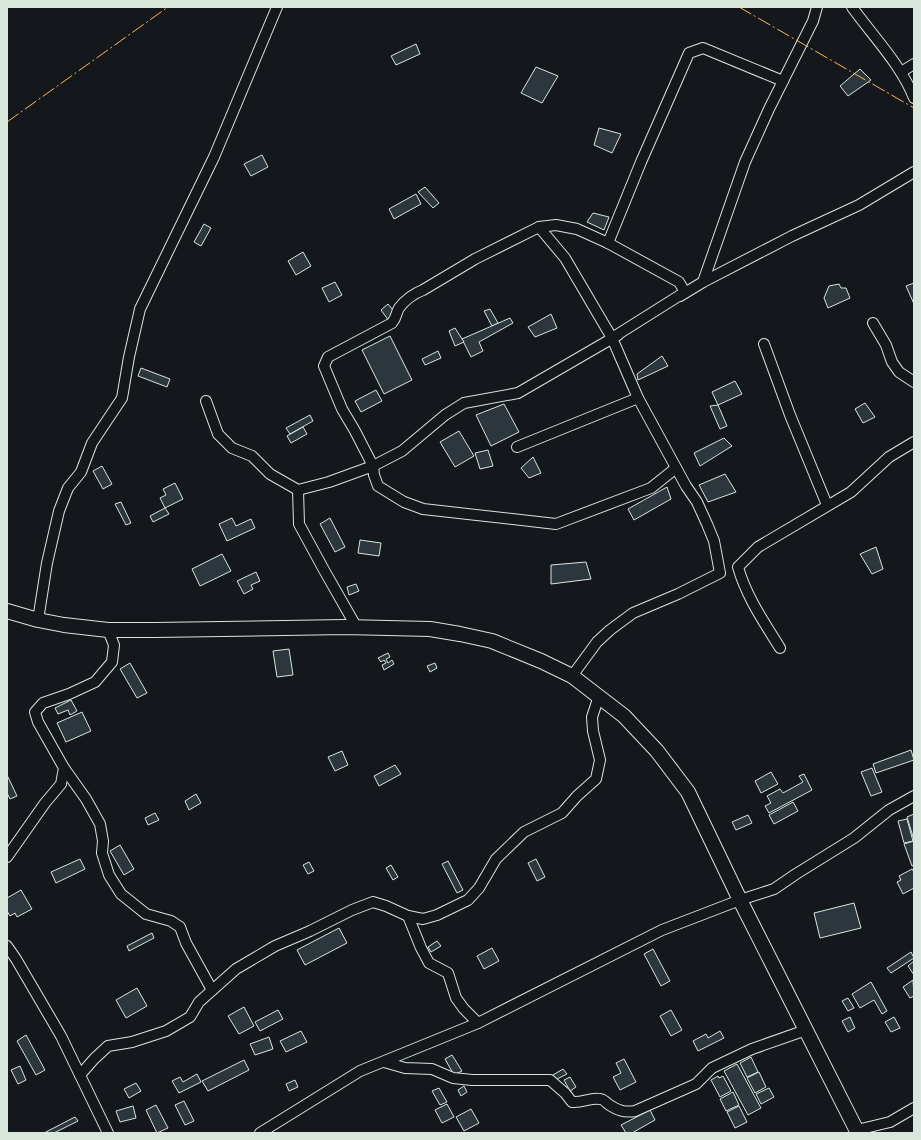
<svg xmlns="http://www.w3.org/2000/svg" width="921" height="1140" font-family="Manrope,sans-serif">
  <rect width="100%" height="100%" fill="#14181c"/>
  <g fill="#2c363c" stroke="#d8e6dc">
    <polygon points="416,44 420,54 396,65 391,56"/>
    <polygon points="536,67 558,76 542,103 521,93"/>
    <polygon points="860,69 871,80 848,96 840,86"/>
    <polygon points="599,128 621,134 612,153 594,145"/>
    <polygon points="262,155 268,167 251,176 244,164"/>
    <polygon points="425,187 439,203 433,208 418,192"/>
    <polygon points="416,194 421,204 394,219 389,209"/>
    <polygon points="593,213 609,217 604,230 587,222"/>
    <polygon points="204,224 211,228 201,246 194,242"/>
    <polygon points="303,252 311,266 296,275 288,261"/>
    <polygon points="335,282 342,295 329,302 322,288"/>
    <polygon points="914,283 914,304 906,286"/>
    <polygon points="839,284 841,288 846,288 850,298 828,308 824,298 829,286"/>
    <polygon points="388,304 397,315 389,321 381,310"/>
    <polygon points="490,309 498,323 492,326 484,311"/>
    <polygon points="551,314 557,328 535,337 528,327"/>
    <polygon points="510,318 513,323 479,342 483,351 471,357 462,339"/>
    <polygon points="455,328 464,342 455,346 449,331"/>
    <polygon points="390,336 412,380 384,394 362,350"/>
    <polygon points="438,351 441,358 425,365 422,359"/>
    <polygon points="662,356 668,366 638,380 637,374"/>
    <polygon points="141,368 170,379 167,387 138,376"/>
    <polygon points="735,381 742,394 718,405 712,392"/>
    <polygon points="376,390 382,401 361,412 355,401"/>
    <polygon points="865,403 875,417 863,423 855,409"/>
    <polygon points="504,404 519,432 491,446 476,415"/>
    <polygon points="718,405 727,426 720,429 710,406"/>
    <polygon points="310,415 313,421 290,434 286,428"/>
    <polygon points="303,427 307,434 291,443 287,436"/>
    <polygon points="459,431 474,456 455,467 440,442"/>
    <polygon points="724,438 732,446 700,466 694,453"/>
    <polygon points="488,450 493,466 480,469 475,453"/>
    <polygon points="533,457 541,473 529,478 521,468"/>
    <polygon points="102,466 112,484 103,489 93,471"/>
    <polygon points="725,474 736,492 708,502 699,485"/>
    <polygon points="175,483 183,499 165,508 160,498 166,495 163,489"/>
    <polygon points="667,487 671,499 634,520 628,509"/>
    <polygon points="121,502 131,523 126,525 115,504"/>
    <polygon points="165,508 169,514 153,522 150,516"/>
    <polygon points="232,518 236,526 251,519 255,528 227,541 219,524"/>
    <polygon points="330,518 345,547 335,552 320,524"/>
    <polygon points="360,540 381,543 379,556 358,553"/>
    <polygon points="876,547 883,569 872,574 860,554"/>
    <polygon points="222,554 231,571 200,586 192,569"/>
    <polygon points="586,562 591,579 551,584 551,565"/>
    <polygon points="256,572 260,581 251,585 253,589 244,594 237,581"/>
    <polygon points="356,584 359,591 349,595 347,587"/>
    <polygon points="289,649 293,675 277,677 273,651"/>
    <polygon points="388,653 390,657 386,659 388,663 392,660 394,664 384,670 382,665 386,663 384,660 381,662 378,658"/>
    <polygon points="130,663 147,693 137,698 120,669"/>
    <polygon points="435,663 437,668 430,672 427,666"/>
    <polygon points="71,700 77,711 70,715 68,710 58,714 55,708"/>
    <polygon points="82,712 91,731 66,742 57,723"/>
    <polygon points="911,750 914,760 876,773 873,764"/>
    <polygon points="342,751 348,765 335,771 328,757"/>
    <polygon points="395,765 401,774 379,786 374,776"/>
    <polygon points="872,768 882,792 871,796 861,772"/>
    <polygon points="771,772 778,784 761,793 755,781"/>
    <polygon points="804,774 812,790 769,813 765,806 771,803 767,796 780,789 783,793 803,782 799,776"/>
    <polygon points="7,775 17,796 10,799 7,793"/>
    <polygon points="196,794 201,803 189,810 185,801"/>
    <polygon points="793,802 798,811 774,824 769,815"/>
    <polygon points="155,813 159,820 148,825 145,818"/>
    <polygon points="914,814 914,840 907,817"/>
    <polygon points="748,815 752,823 736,830 732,822"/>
    <polygon points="907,819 913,841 904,843 898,821"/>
    <polygon points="914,841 914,865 912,866 904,844"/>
    <polygon points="120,845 134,869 124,875 110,851"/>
    <polygon points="80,859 85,869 56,883 51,872"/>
    <polygon points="536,859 545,877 537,881 528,863"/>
    <polygon points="448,861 463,890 457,893 442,864"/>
    <polygon points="309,862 314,871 308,874 303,865"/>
    <polygon points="391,865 398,877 393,880 386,868"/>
    <polygon points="912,869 914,872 914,888 903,894 897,882 901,880 899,876"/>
    <polygon points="21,890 32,909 17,917 15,913 10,916 7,911 7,898"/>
    <polygon points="854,903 861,928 820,938 814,913"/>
    <polygon points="339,928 347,943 305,965 297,950"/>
    <polygon points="152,933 154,938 129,951 127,946"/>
    <polygon points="437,941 441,946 431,952 428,947"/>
    <polygon points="492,948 499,961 484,969 477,956"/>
    <polygon points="653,949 670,981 661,986 644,954"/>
    <polygon points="911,952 914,958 891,973 887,968"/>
    <polygon points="914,961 914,975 908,966"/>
    <polygon points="913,980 914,996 910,998 903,987"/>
    <polygon points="871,982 887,1011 882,1014 874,1000 860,1008 852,994"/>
    <polygon points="137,988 147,1006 126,1018 116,1000"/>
    <polygon points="848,998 854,1008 848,1011 842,1001"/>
    <polygon points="244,1007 254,1026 239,1034 228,1016"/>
    <polygon points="278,1010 283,1019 260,1031 255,1022"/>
    <polygon points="671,1010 682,1030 671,1036 660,1016"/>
    <polygon points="850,1017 855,1028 848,1032 842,1021"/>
    <polygon points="894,1017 900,1028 891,1032 885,1022"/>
    <polygon points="301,1031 307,1042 286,1052 280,1041"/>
    <polygon points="720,1031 724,1038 698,1051 693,1041 706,1034 708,1038"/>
    <polygon points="26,1035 45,1070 36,1075 17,1041"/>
    <polygon points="269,1037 273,1049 255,1055 250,1044"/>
    <polygon points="452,1055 462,1071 454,1075 445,1059"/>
    <polygon points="751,1057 758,1072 747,1077 740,1063"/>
    <polygon points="624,1059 636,1082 620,1090 613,1077 621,1073 616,1063"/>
    <polygon points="244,1060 249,1070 208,1091 202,1081"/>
    <polygon points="737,1064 761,1108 748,1115 724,1071"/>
    <polygon points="20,1066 26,1080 18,1084 11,1070"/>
    <polygon points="563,1069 567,1074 555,1080 553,1075"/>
    <polygon points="759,1072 766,1087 755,1093 747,1078"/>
    <polygon points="197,1074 201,1082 179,1093 172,1081 180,1077 183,1082"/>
    <polygon points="718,1076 719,1078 723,1076 731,1091 720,1097 711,1080"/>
    <polygon points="570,1077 576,1087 570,1091 564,1080"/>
    <polygon points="295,1080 298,1087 289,1091 286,1084"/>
    <polygon points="136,1083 141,1091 129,1098 124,1089"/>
    <polygon points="464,1086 467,1092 461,1096 458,1090"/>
    <polygon points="439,1088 447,1102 440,1105 432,1091"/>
    <polygon points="769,1088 774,1097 761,1104 756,1094"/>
    <polygon points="733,1092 739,1105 726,1111 720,1099"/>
    <polygon points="184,1101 194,1121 185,1125 175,1105"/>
    <polygon points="447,1104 454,1117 442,1123 435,1110"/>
    <polygon points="156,1105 168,1128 157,1133 146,1110"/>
    <polygon points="133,1106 136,1118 120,1122 116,1111"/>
    <polygon points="739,1106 747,1122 735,1128 727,1112"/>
    <polygon points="471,1109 479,1123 464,1131 456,1117"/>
    <polygon points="650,1110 655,1120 632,1133 626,1133 621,1125"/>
    <polygon points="75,1117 78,1121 54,1133 44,1133"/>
  </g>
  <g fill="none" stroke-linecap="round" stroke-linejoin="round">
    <defs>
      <g id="minor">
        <path d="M 852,7 C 872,35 902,66 914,98"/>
        <polyline points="901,72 914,64"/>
        <polyline points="539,227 565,258 612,338 638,398 686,486 697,502 707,524 714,541 720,573 678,594 633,613 610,630 597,642 572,676"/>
        <polyline points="608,243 641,162 689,53 703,48 783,81"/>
        <polyline points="703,282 792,236 859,205 914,172"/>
        <polyline points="680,296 703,282 745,162 769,109 813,21 817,7"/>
        <polyline points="873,323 886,345 892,362 899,372 914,382"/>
        <path d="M 612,338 L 685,292 L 679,282 L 608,243 L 577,229 L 556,225 L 539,227 L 475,259 L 423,290 C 415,293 405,300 399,308 C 396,313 397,317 392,323 L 328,357 L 324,366 L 342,409 L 355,431 L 373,466 L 374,475 L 378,486 L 404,502 L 423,509 L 556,524 L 651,488 L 676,468"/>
        <polyline points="764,344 790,415 827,505"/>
        <polyline points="206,401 218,434 232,448 252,456 270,474 298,490 329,482 373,466 402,451 445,415 464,403 518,393 618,335"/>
        <polyline points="517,447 638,398"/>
        <polyline points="298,490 299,524 324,570 357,628"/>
        <polyline points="38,620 47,563 59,511 68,488 81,472 92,443 122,398 129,357 140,309 214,157 277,7"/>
        <path d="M 780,648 C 764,622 746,596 738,567 L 758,547 L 851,492 L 889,457 L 914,442"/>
        <polyline points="64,768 86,799 100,824 103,841 102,853 109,875 121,894 146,914 171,921 180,927 186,943 212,990"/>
        <polyline points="7,857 45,803 61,784 64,768 38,722 35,712 43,703 69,694 95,682 112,662 114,645 108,630"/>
        <polyline points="408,916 421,948 429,963 448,973 456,998 464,1009 478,1023"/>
        <polyline points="7,946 16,959 61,1036 108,1133"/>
        <path d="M 384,1062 L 405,1068 L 432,1069 L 453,1078 L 472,1080 L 550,1080 L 565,1093 L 572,1102 C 583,1103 591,1097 600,1099 C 603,1099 606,1102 608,1104 C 617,1110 624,1113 635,1111 L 696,1084 L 712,1068 L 752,1049 L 806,1030"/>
        <polyline points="80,1075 94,1059 108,1046 132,1042 166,1031 190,1017 199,1002 236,969 275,946 310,931 352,910 373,902 386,906 408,916 423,919 437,915 468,900 479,888 496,859 524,832 562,813 577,796 596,779 600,760 593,731 592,717 599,696"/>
        <polyline points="857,1130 890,1122 914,1108"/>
        <polyline points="260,1133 360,1071 478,1023 662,930 740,900 774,889 796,874 854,838 889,810 914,796"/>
      </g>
      <polyline id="secondary" points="7,611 38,620 64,625 108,630 154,630 345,627 430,629 460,634 492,641 541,661 572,676 624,716 657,751 688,792 740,900 858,1133"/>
    </defs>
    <use href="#minor" stroke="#d8e6dc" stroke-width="12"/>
    <use href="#secondary" stroke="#d8e6dc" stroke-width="16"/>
    <use href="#minor" stroke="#14181c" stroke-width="10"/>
    <use href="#secondary" stroke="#14181c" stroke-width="14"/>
    <g stroke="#ffb74d" stroke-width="1" stroke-dasharray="14 3 2 3" stroke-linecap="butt">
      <polyline points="739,7 914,108"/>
      <polyline points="7,122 168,7"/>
    </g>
  </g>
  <rect width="921" height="1140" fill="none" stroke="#d8e6dc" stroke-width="16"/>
</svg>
